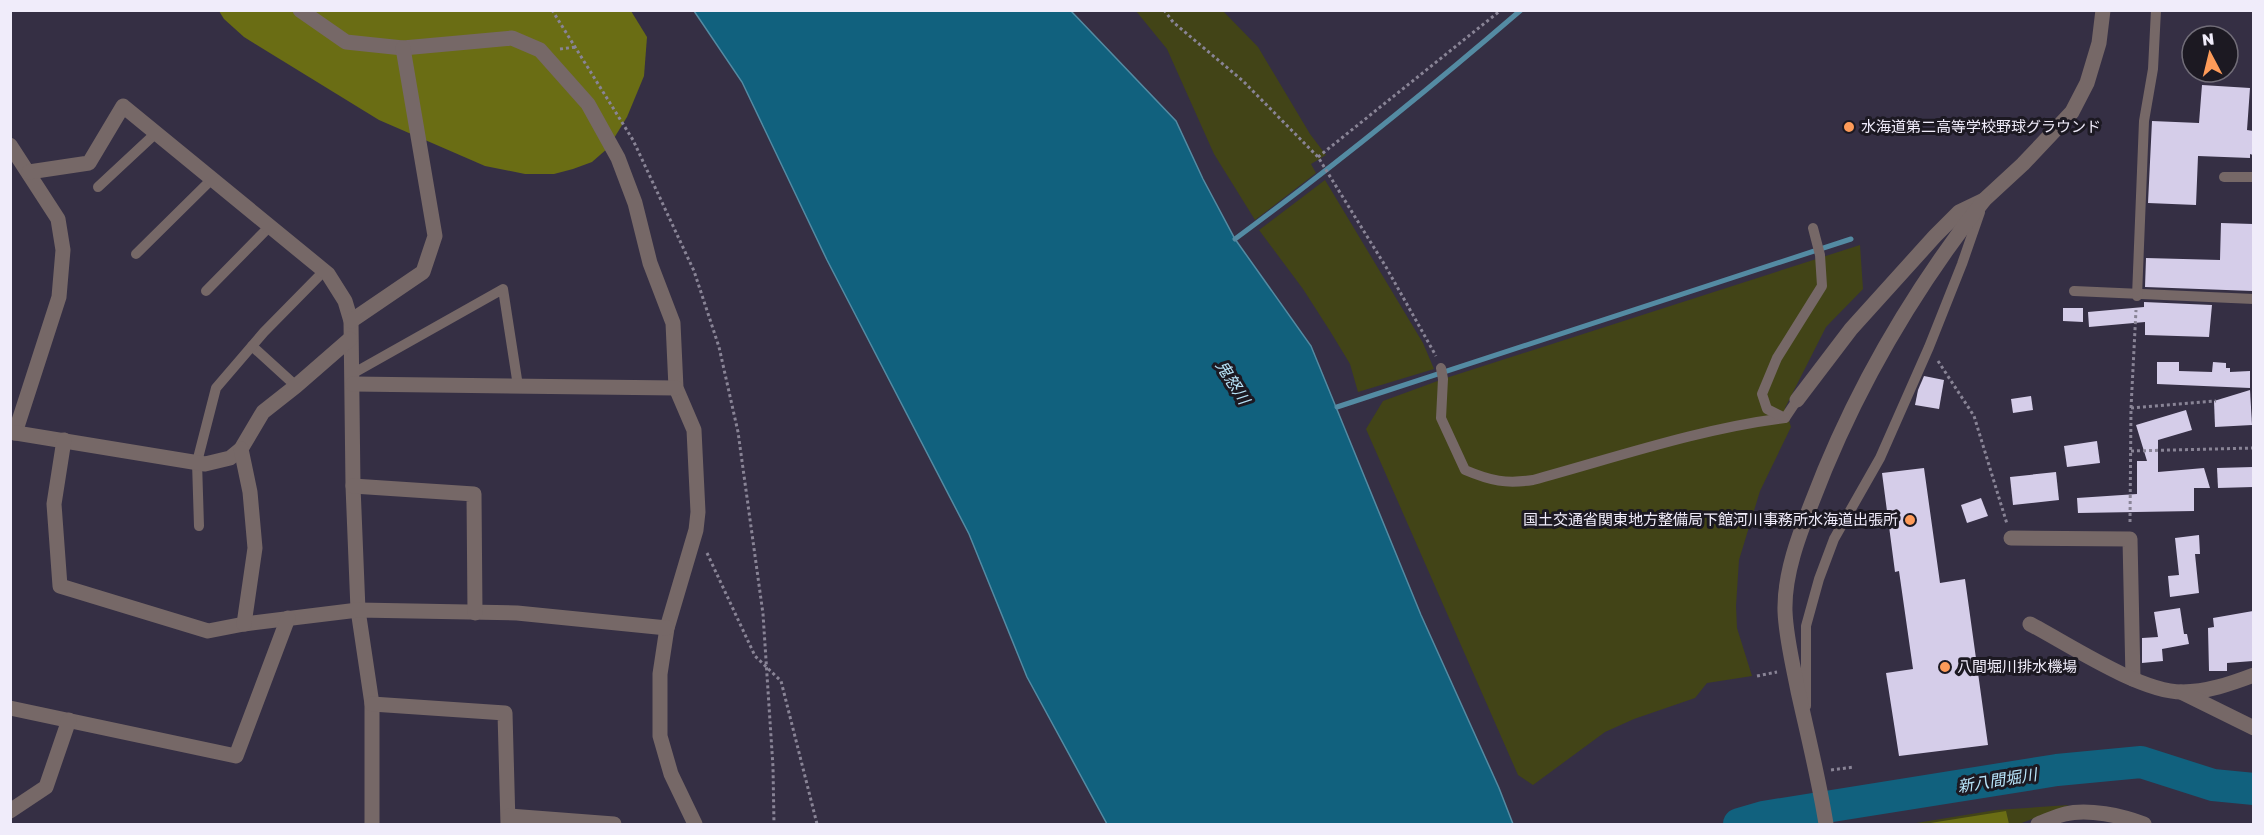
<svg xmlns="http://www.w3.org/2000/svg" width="2264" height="835" font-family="'Golos Text','Noto Sans JP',sans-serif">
  <rect width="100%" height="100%" fill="#352f44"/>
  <g fill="#424417">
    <polygon points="1136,11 1223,11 1258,47 1310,134 1326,155 1311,164 1316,173 1255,220 1214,154 1167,49"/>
    <polygon points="1325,180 1423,343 1434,369 1358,392 1350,364 1330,331 1303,289 1259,230"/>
    <polygon points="1860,245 1863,289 1826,327 1785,408 1791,427 1760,491 1739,560 1736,606 1737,628 1752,676 1707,683 1695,698 1634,719 1605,732 1533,785 1518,775 1366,429 1383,401 1443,379"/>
    <polygon points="2069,805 2019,824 1910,824 1996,810"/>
  </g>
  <g fill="#6a6d14">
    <polygon points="219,11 631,11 647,37 644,76 627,117 608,148 592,162 573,169 554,174 525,174 485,166 379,120 244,37 224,19"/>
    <polygon points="2006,811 2009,824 1924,824"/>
  </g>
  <polygon fill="#11617e" stroke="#548ba3" stroke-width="1.5" points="694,11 1071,11 1176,121 1203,179 1235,239 1311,346 1421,615 1499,788 1513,824 1107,824 1027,677 969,534 827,260 742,82"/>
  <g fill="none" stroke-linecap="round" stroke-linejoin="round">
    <g stroke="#548ba3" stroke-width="5">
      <path d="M 1235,239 C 1333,167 1428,90 1521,10"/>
      <polyline points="1337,407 1851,239"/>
    </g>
    <polyline stroke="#11617e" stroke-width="32" points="1739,824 1763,817 2057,770 2141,762 2213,785 2254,789"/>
  </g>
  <g fill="#d5cde9">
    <polygon points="2202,85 2250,88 2247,130 2253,131 2253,155 2250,154 2250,158 2198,156 2196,205 2148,203 2152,121 2199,123"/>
    <polygon points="2221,223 2253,224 2253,291 2145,287 2146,258 2220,260"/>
    <polygon points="2144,302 2212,305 2209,337 2145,335 2145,322 2089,327 2088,312 2144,307"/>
    <polygon points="2063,308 2083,308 2083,322 2063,321"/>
    <polygon points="2157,362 2179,362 2179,371 2212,372 2213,362 2226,363 2226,368 2230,368 2230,372 2250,371 2250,388 2157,384"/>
    <polygon points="1924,376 1944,380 1939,409 1915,405 1918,390"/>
    <polygon points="2250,390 2252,425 2215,427 2214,401"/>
    <polygon points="2031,396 2033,410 2013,413 2011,399"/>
    <polygon points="2186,410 2192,430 2158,440 2158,472 2204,468 2210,488 2194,488 2194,511 2078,513 2077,498 2137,494 2137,461 2147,461 2136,425"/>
    <polygon points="2097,441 2100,463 2067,467 2064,446"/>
    <polygon points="2253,467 2253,487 2218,488 2217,468"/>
    <polygon points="1924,468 1940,583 1965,579 1988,745 1899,756 1886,673 1913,669 1899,571 1895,572 1882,473"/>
    <polygon points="2056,472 2059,500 2013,505 2010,477"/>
    <polygon points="1981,498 1988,516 1967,523 1961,505"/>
    <polygon points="2199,535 2200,554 2195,554 2199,593 2170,597 2168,576 2179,575 2175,538"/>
    <polygon points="2180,608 2184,634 2187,634 2189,644 2162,649 2163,661 2142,663 2142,638 2158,637 2154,612"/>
    <polygon points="2253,611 2253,661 2227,663 2227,671 2209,671 2208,628 2214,627 2213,618"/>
  </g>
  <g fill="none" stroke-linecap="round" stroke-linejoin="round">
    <g stroke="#898496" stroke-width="3" stroke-dasharray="3 3" stroke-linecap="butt">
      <polyline points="552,10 633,140 694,271 719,347 738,432 763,614 773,767 774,824"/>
      <polyline points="1164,10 1173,22 1243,81 1318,157 1386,267 1436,356"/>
      <polyline points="560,49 576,47"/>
      <polyline points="1318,157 1501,10"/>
      <polyline points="1938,361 1974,416 2007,524"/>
      <polyline points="2131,408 2216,401"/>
      <polyline points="2131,451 2254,448"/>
      <polyline points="2130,522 2131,408 2136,310"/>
      <polyline points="707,553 755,656 781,681 817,824"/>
      <polyline points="1757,676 1777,672"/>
      <polyline points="1831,770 1854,767"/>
    </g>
    <g stroke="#766867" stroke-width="10">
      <polyline points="2224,177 2254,177"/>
      <polyline points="98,187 156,133"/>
      <polyline points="136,254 212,179"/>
      <polyline points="206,291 270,226"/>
      <polyline points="2074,291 2254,299"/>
      <polyline points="2137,296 2144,121 2153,69 2156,10"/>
      <polyline points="252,346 296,386"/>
      <path d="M 1441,368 L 1443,379 L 1441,418 L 1465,470 C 1491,481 1506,484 1533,480 C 1614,458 1702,428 1785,418 L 1797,400"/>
      <polyline points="352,374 503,289 518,386"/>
      <polyline points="1785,418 1767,409 1762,394 1777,358 1822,286 1820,255 1813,228"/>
      <polyline points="199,526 197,462 216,388 264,332 324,271"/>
      <polyline points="1806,706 1806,626 1819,579 1834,539 1880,458 1929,347 1962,264 1980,212"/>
    </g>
    <g stroke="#766867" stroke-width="15">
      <polyline points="300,10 346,42 403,48 512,38 540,50 588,104 618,158 635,203 650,263 673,323 676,388 694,430 698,512 696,530 667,628 660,674 660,736 671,774 695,824"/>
      <polyline points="10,145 58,219 63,250 59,297 15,433"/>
      <polyline points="29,172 89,163 123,106 328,274 345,301 351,321 353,486 358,610 372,704 372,824"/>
      <polyline points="351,321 423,272 435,236 403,48"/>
      <polyline points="353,384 676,388"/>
      <polyline points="1797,400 1851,329 1935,236 1959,212 1984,200 2023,164 2072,112 2087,83 2099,43 2103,10"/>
      <polyline points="10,432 205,464 230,458 241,449 263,412 296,386 350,339"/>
      <polyline points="64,440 54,504 60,586 208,631 244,624 358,610 517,613 667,628"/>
      <polyline points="241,449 250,492 255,548 244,624"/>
      <polyline points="353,486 474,494 475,613"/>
      <polyline points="2011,538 2130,539 2133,679"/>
      <path d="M 2030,624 C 2068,644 2140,692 2182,692 C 2207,692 2230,684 2254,675"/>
      <polyline points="2181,692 2254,728"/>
      <polyline points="372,704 505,713 508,824"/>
      <polyline points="10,708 236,756 288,618"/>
      <polyline points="10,811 46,787 69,720"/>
      <polyline points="509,816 614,824"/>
      <path d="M 1826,824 C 1819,780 1808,736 1798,691 C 1793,665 1786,638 1785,611 C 1784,574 1799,535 1812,502 C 1854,391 1911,293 1984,200"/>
      <path d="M 2038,824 C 2047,821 2056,816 2065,814 C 2088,808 2122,816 2144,824"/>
    </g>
  </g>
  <g fill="#fe9b59" stroke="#1c1922" stroke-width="2">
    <circle cx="1849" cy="127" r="6"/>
    <circle cx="1910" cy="520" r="6"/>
    <circle cx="1945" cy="667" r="6"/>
  </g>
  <g text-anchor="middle" stroke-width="6" stroke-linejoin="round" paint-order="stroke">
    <g font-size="15" fill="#f0ecfa" stroke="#1c1922" text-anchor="start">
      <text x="1861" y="132">水海道第二高等学校野球グラウンド</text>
      <text x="1898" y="525" text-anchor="end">国土交通省関東地方整備局下館河川事務所水海道出張所</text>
      <text x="1957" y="672">八間堀川排水機場</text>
    </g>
    <g font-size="16" font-style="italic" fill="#b8e4f9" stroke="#1c1922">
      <text transform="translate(1233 382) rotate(58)" y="6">鬼怒川</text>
      <text transform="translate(1997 780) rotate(-9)" y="6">新八間堀川</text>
    </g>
  </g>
  <rect width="2264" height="835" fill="none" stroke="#f0ecfa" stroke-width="24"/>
  <g transform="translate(2210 54) rotate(353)"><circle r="28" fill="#1c1922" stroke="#716d78" stroke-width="1.5"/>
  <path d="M0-4.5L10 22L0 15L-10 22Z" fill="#fe9b59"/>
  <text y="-9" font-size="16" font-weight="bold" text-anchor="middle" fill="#f0ecfa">N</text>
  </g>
</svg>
